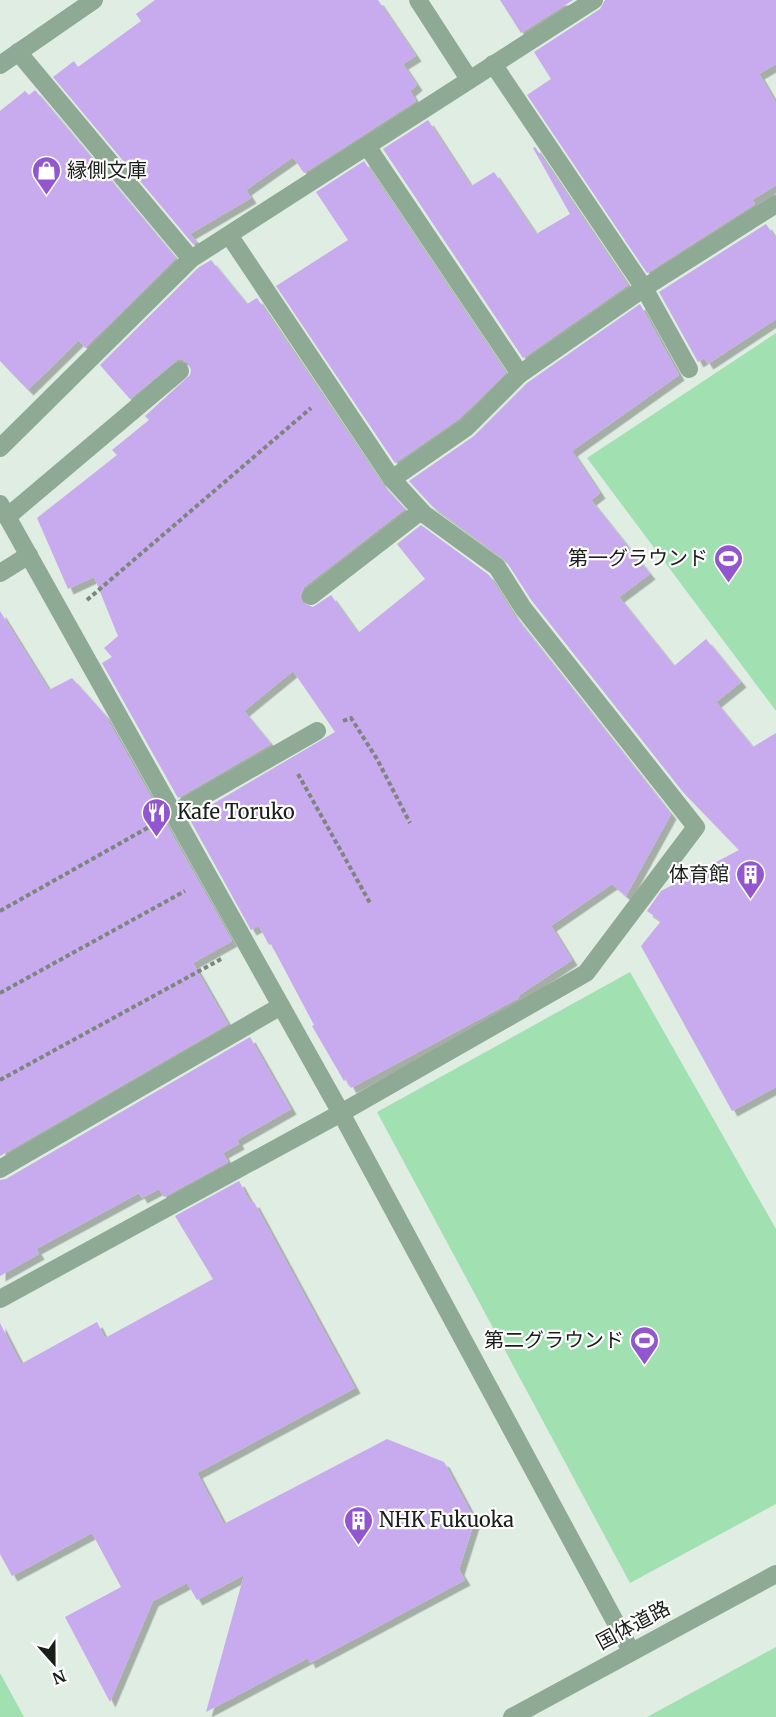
<svg xmlns="http://www.w3.org/2000/svg" width="776" height="1717" font-family="Merriweather,'Noto Sans JP',serif">
  <defs>
    <filter id="shadow"><feDropShadow dx="5.5" dy="5.5" stdDeviation="0" flood-color="#0004"/></filter>
  </defs>
  <rect width="100%" height="100%" fill="#e0ede3"/>
  <g fill="#a1e1b1">
    <polygon points="776,333 776,711 587,458"/>
    <polygon points="630,972 776,1229 776,1504 630,1583 377,1112"/>
    <polygon points="776,1647 776,1717 647,1717"/>
    <polygon points="0,1673 24,1717 0,1717"/>
  </g>
  <g fill="#c8aaee" filter="url(#shadow)">
    <polygon points="155,0 378,0 416,56 403,64 417,85 410,91 416,101 304,173 293,157 246,190 251,198 190,234 197,242 193,244 53,77 74,61 78,67 141,21 136,14"/>
    <polygon points="500,0 573,0 521,33"/>
    <polygon points="605,0 776,0 776,64 759,74 776,103 776,185 752,200 755,204 647,273 527,95 551,79 534,52 600,9"/>
    <polygon points="35,90 176,258 85,348 79,340 28,390 0,361 0,111 25,91 29,95"/>
    <polygon points="428,120 471,186 494,172 536,234 570,214 533,148 535,147 628,285 523,358 383,149"/>
    <polygon points="364,161 506,373 460,418 395,463 276,286 348,240 316,192"/>
    <polygon points="766,224 776,239 776,319 708,364 704,358 698,362 659,292"/>
    <polygon points="211,260 247,304 257,298 383,485 405,509 304,587 300,597 303,603 313,607 331,595 358,633 425,579 397,544 421,525 489,575 514,615 671,814 626,896 612,884 551,926 572,960 518,996 519,998 351,1088 346,1079 344,1081 312,1026 314,1025 271,944 269,945 259,926 251,930 189,818 335,732 293,671 244,711 271,744 178,798 102,663 112,657 104,648 118,636 94,577 68,589 37,518 117,455 112,450 149,420 145,416 190,375 191,370 188,363 183,360 177,360 130,399 100,365 198,268"/>
    <polygon points="640,304 679,375 572,451 600,493 591,500 650,574 619,597 674,666 706,639 741,682 716,702 753,747 776,733 776,1087 732,1111 641,946 661,921 647,911 661,891 739,850 683,792 532,601 506,561 432,506 409,481 474,436 527,383"/>
    <polygon points="0,611 49,690 72,678 105,715 232,941 193,963 228,1024 0,1156"/>
    <polygon points="250,1037 291,1109 237,1140 239,1144 223,1153 228,1162 164,1197 159,1189 142,1198 139,1193 36,1249 39,1254 0,1276 0,1180 6,1179"/>
    <polygon points="239,1181 251,1203 254,1202 355,1388 197,1473 224,1524 387,1439 444,1462 475,1520 459,1570 465,1580 310,1663 308,1658 206,1712 244,1575 197,1600 187,1583 153,1601 110,1702 65,1617 121,1587 92,1533 12,1576 0,1554 0,1323 21,1364 97,1322 105,1338 213,1279 175,1216"/>
  </g>
  <g fill="none" stroke-linecap="round" stroke-linejoin="round">
    <g stroke="#7c857e" stroke-width="4" stroke-dasharray="4.5 3" stroke-linecap="butt">
      <polyline points="87,600 311,408"/>
      <polyline points="343,721 351,718 377,759 410,823"/>
      <polyline points="298,774 370,903"/>
      <polyline points="0,911 149,827"/>
      <polyline points="0,993 185,891"/>
      <polyline points="0,1080 223,958"/>
    </g>
    <g stroke="#8eaa94" stroke-width="18">
      <polyline points="418,0 469,79"/>
      <polyline points="18,52 191,259"/>
      <polyline points="493,64 644,288 689,369"/>
      <polyline points="0,65 94,0"/>
      <polyline points="367,146 520,374"/>
      <polyline points="0,448 191,259 594,0"/>
      <polyline points="392,479 467,427 520,374 644,288 776,204"/>
      <polyline points="0,504 341,1113 631,1651"/>
      <polyline points="7,517 180,371"/>
      <polyline points="0,573 29,555"/>
      <polyline points="311,596 421,511"/>
      <polyline points="174,813 317,731"/>
      <polyline points="0,1169 281,1006"/>
      <polyline points="0,1299 341,1113 586,973 696,827 523,608 497,567 424,514 392,479 229,235"/>
      <polyline points="512,1717 776,1574"/>
    </g>
  </g>
  <defs>
    <symbol id="shop-pin" viewBox="-11 -11 22 30"><path d="M0 17L-7.5 6A9.5 9.5 0 1 1 7.5 6Z" fill="#9257ce" stroke="#fff"/><path d="M-5-2.5h2.3a2.7 3.5 0 0 1 5.4 0H5L5.5 6h-11ZM-1.5-2.5h3a1.5 2.3 0 0 0-3 0Z" fill="#fff"/></symbol>
    <symbol id="stadium-pin" viewBox="-11 -11 22 30"><path d="M0 17L-7.5 6A9.5 9.5 0 1 1 7.5 6Z" fill="#9257ce" stroke="#fff"/><path d="M0-5a6.5 5 0 1 0 0 10a6.5 5 0 1 0 0-10ZM-3.5-1.8h7v3.6h-7Z" fill="#fff"/></symbol>
    <symbol id="restaurant-pin" viewBox="-11 -11 22 30"><path d="M0 17L-7.5 6A9.5 9.5 0 1 1 7.5 6Z" fill="#9257ce" stroke="#fff"/><path d="M-5-6h1v4h1v-4h1v4h1v-4h1v5L-1.5 .5V6h-2V.5L-5-1ZM5-6V6H3V1.5H1.5Q1.5-4 5-6Z" fill="#fff"/></symbol>
    <symbol id="building-pin" viewBox="-11 -11 22 30"><path d="M0 17L-7.5 6A9.5 9.5 0 1 1 7.5 6Z" fill="#9257ce" stroke="#fff"/><path d="M-4-6H4V6H1V3H-1V6H-4ZM-2.5-4.3h1.7v1.8h-1.7ZM.8-4.3h1.7v1.8H.8ZM-2.5-1h1.7V.8h-1.7ZM.8-1h1.7V.8H.8Z" fill="#fff"/></symbol>
  </defs>
  <g fill-rule="evenodd">
    <use href="#shop-pin" x="30" y="154" width="33" height="45"/>
    <use href="#stadium-pin" x="712" y="542" width="33" height="45"/>
    <use href="#restaurant-pin" x="140" y="796" width="33" height="45"/>
    <use href="#building-pin" x="734" y="858" width="33" height="45"/>
    <use href="#stadium-pin" x="628" y="1324" width="33" height="45"/>
    <use href="#building-pin" x="342" y="1504" width="33" height="45"/>
  </g>
  <g text-anchor="middle" stroke-width="4.5" stroke-linejoin="round" paint-order="stroke">
    <g font-size="20" fill="#191e1a" stroke="#fff" text-anchor="start">
      <text x="67" y="177">縁側文庫</text>
      <text x="708" y="565" text-anchor="end">第一グラウンド</text>
      <text x="177" y="819">Kafe Toruko</text>
      <text x="729" y="881" text-anchor="end">体育館</text>
      <text x="624" y="1347" text-anchor="end">第二グラウンド</text>
      <text x="379" y="1527">NHK Fukuoka</text>
    </g>
    <g font-size="20" fill="#191e1a" stroke="#fff">
      <text transform="translate(633 1625) rotate(-28)" y="7">国体道路</text>
    </g>
  </g>
  <g transform="translate(54 1663) rotate(159)" stroke="#ffffff" stroke-width="4.5" paint-order="stroke">
  <path d="M0-4.5L10 22L0 15L-10 22Z" fill="#191e1a"/>
  <text y="-9" font-size="16" font-weight="bold" text-anchor="middle" fill="#191e1a">N</text>
  </g>
</svg>
